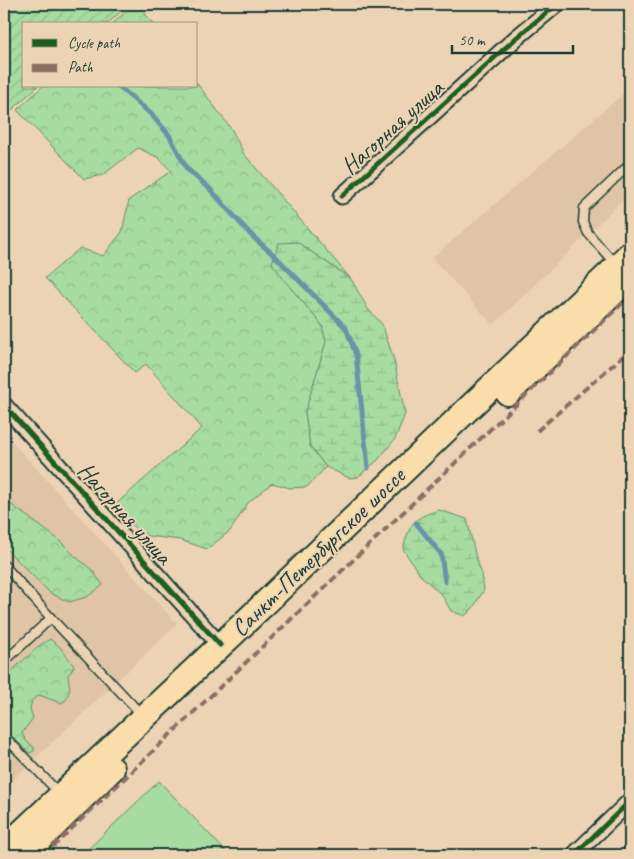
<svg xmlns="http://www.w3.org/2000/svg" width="634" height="859" font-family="Caveat,sans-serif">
  <defs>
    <pattern id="forest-crowns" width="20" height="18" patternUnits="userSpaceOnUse" patternTransform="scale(1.25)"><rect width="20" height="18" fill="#a6dca0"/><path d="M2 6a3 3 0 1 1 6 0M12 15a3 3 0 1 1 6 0" fill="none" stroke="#8ebe8a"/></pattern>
    <pattern id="wetland-marsh" width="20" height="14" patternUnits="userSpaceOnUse" patternTransform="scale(1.25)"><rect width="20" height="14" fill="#a6dca0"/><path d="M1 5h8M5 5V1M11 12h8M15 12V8" fill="none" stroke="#8ebe8a"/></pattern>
    <pattern id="garden-furrows" width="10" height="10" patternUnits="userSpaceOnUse" patternTransform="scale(1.25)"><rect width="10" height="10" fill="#a6dca0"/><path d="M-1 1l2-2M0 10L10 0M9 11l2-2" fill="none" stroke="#8ebe8a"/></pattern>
  </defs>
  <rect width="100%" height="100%" fill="#ecd3b4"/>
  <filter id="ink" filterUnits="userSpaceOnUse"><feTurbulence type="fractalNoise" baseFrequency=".02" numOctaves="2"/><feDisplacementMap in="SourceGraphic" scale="10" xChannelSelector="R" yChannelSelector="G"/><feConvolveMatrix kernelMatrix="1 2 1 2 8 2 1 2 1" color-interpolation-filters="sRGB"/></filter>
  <g filter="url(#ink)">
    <g fill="#dfc4a5">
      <polygon points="630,88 630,193 493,325 432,258"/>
      <polygon points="4,433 177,624 4,788"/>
    </g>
    <g fill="url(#forest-crowns)" stroke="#628c6a">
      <polygon points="134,4 138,4 153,24 112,24"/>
      <polygon points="196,82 232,130 244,154 351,279 297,242 285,281 322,325 326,342 305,413 310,446 326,467 307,487 290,488 272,483 248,503 230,531 207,549 180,540 141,535 115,505 202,428 146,364 135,373 45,278 80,248 103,256 122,232 129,200 171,171 159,158 138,148 103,175 84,179 17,110 43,86 196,86"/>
      <polygon points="4,499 59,540 76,557 92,570 103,585 87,597 69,602 50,593 4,547"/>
      <polygon points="50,639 60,647 74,666 71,672 68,675 70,689 66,700 61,703 39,695 32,700 30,709 33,718 22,733 26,741 34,747 34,751 29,753 4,728 4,678 40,645"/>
    </g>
    <g fill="url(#wetland-marsh)" stroke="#628c6a">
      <polygon points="297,242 351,279 368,309 382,324 394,360 405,414 395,439 378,460 358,477 349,478 326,467 310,446 305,412 326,342 322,325 285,281 272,263 279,243"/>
      <path d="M 439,510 L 467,519 L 476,558 L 482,574 L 484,590 L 473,608 L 465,616 L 451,611 L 442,595 L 420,575 L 403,549 C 410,524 412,518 439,510 Z"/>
    </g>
    <polygon fill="url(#garden-furrows)" stroke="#628c6a" points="4,4 129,4 107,24 24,24 24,86 38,86 4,117"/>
    <polygon fill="#a6dca0" stroke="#628c6a" points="159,781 229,855 82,855"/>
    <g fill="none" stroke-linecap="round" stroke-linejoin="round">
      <g stroke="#6993a9" stroke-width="5">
        <polyline points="118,86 151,114 169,135 187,169 209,188 252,236 276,257 346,328 356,355 368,468"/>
        <polyline points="416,523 441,554 445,582"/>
      </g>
      <defs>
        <g id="lane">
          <polyline points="616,265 588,233 583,222 584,208 630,164"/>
          <polyline points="4,565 51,618 4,662"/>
          <polyline points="51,618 142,715"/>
          <polyline points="4,736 60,794"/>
        </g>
        <g id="street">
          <polyline points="342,196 515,39 557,4"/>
          <polyline points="4,405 220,645"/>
          <polyline points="574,855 630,801"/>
        </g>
        <g id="primary">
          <polyline points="508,393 630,277"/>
          <polyline points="4,849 238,629 630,254"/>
          <polyline points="24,855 112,769"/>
        </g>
      </defs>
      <use href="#lane" stroke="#1f3d34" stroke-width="11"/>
      <use href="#street" stroke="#1f3d34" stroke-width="19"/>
      <use href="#primary" stroke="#1f3d34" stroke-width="28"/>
      <use href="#lane" stroke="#ecd3b4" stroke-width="8"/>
      <use href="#street" stroke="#ecd3b4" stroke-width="15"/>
      <use href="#primary" stroke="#f9deab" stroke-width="24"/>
      <g stroke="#8d6e63" stroke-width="4" stroke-dasharray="8 4" stroke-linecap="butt">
        <polyline points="537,431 630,350"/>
        <polyline points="44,855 630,296"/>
      </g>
      <defs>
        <g id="cycleway">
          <polyline points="342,196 515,39 557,4"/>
          <polyline points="4,405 220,645"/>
          <polyline points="574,855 630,801"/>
        </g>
      </defs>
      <use href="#cycleway" stroke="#ecd3b4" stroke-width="8"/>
      <use href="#cycleway" stroke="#1b5e20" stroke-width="5"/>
    </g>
  </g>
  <g text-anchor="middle" stroke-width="4" stroke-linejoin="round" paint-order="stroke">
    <g font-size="24" fill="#1f3d34" stroke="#ecd3b4">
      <text transform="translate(392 127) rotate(-42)" y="8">Нагорная улица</text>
      <text transform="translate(125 513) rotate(48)" y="8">Нагорная улица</text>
      <text transform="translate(318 552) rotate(-44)" y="8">Санкт-Петербургское шоссе</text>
    </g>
  </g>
  <rect width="634" height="859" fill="none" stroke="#ecd3b4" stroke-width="20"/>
  <rect x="10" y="10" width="614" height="839" fill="none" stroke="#1f3d34" stroke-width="2" filter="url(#ink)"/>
  <rect x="22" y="22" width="175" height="65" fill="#ecd3b4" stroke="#9a9781"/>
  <rect x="32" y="39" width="25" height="8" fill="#1b5e20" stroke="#9a9781"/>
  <text x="68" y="48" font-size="15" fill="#1f3d34">Cycle path</text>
  <rect x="32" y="64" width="25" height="8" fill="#8d6e63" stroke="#9a9781"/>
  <text x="68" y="72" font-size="15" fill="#1f3d34">Path</text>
  <path d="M452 45v8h121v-8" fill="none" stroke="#1f3d34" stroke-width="2.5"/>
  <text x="459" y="45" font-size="15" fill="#1f3d34" stroke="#ecd3b4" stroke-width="4" paint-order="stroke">50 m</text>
</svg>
